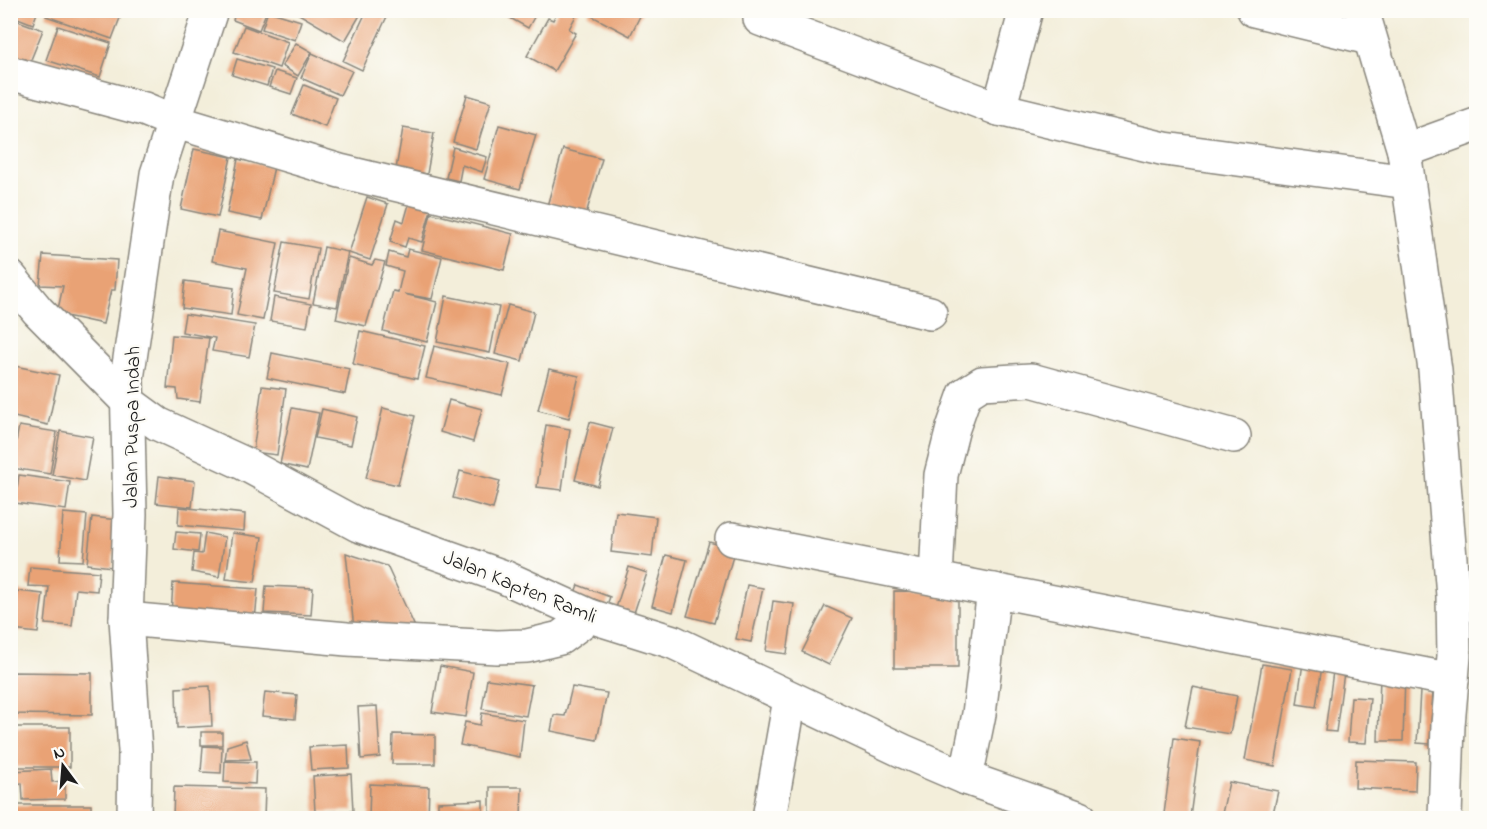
<svg xmlns="http://www.w3.org/2000/svg" width="1487" height="829" font-family="'Indie Flower',sans-serif">
  <rect width="100%" height="100%" fill="#fdfcf7"/>
  <filter id="ink" filterUnits="userSpaceOnUse"><feTurbulence type="fractalNoise" baseFrequency=".0167" numOctaves="2"/><feDisplacementMap in="SourceGraphic" scale="12" xChannelSelector="R" yChannelSelector="G"/><feConvolveMatrix kernelMatrix="1 2 1 2 8 2 1 2 1" color-interpolation-filters="sRGB"/></filter>
  <filter id="wash" filterUnits="userSpaceOnUse"><feTurbulence type="fractalNoise" baseFrequency=".008" numOctaves="4" result="noise"/><feDisplacementMap in="SourceGraphic" scale="24" xChannelSelector="R" yChannelSelector="G"/><feGaussianBlur stdDeviation="1.35" result="paint"/><feColorMatrix in="noise" values="0 0 0 0 0 0 0 0 0 0 0 0 0 0 0 0 0 1.4 0 .05"/><feComposite in="paint" operator="in"/></filter>
  <g filter="url(#wash)">
    <rect width="100%" height="100%" fill="#f3eeda"/>
    <g id="blocks">
      <g fill="#e9a275">
        <polygon points="10,10 38,10 33,24 10,15"/>
        <polygon points="48,10 123,10 112,39 46,16"/>
        <polygon points="236,10 267,10 259,30 233,20"/>
        <polygon points="292,10 363,10 345,41"/>
        <polygon points="367,10 390,10 362,70 343,61"/>
        <polygon points="496,10 538,10 528,28"/>
        <polygon points="558,10 579,10 569,29 576,33 554,71 527,56 548,18 553,20"/>
        <polygon points="590,10 643,10 630,36 588,14"/>
        <polygon points="268,11 301,21 295,40 262,29"/>
        <polygon points="10,18 43,30 30,62 10,55"/>
        <polygon points="58,26 111,43 100,77 46,60"/>
        <polygon points="244,26 288,42 279,68 234,52"/>
        <polygon points="296,43 312,52 298,76 282,66"/>
        <polygon points="312,53 352,71 340,95 301,78"/>
        <polygon points="237,59 272,69 267,86 232,75"/>
        <polygon points="275,71 297,78 291,94 269,87"/>
        <polygon points="304,85 336,98 325,127 292,114"/>
        <polygon points="467,95 491,102 476,149 453,142"/>
        <polygon points="499,125 536,135 520,189 484,179"/>
        <polygon points="403,128 434,133 427,174 396,169"/>
        <polygon points="453,147 487,157 482,172 462,165 459,181 446,178"/>
        <polygon points="194,149 231,157 218,217 181,209"/>
        <polygon points="563,149 602,159 582,228 544,217"/>
        <polygon points="238,159 274,167 262,220 227,213"/>
        <polygon points="413,190 435,195 422,242 408,238 405,247 390,242 397,219 404,222"/>
        <polygon points="367,197 388,204 370,260 349,253"/>
        <polygon points="431,213 513,234 504,270 422,250"/>
        <polygon points="218,231 278,243 263,320 237,315 247,268 212,261"/>
        <polygon points="284,242 318,248 309,299 274,293"/>
        <polygon points="324,247 348,252 337,307 313,303"/>
        <polygon points="408,249 442,257 432,299 404,294 437,302 427,342 383,331 393,291 398,292 403,271 386,266 389,252 406,257"/>
        <polygon points="43,255 117,260 115,290 111,290 103,324 57,314 63,286 40,285"/>
        <polygon points="349,258 372,265 375,260 385,262 366,326 336,319"/>
        <polygon points="185,281 234,288 231,315 182,308"/>
        <polygon points="446,296 499,307 490,353 437,342"/>
        <polygon points="274,297 311,304 307,327 270,321"/>
        <polygon points="508,305 534,312 522,361 495,354"/>
        <polygon points="185,314 255,325 249,357 212,351 215,338 182,332"/>
        <polygon points="360,331 425,346 417,379 353,364"/>
        <polygon points="172,335 209,338 200,402 178,399 177,389 167,388"/>
        <polygon points="434,346 510,364 502,395 426,378"/>
        <polygon points="272,353 350,369 345,394 267,378"/>
        <polygon points="10,365 59,375 48,425 10,416"/>
        <polygon points="549,369 579,376 569,418 538,410"/>
        <polygon points="262,386 286,389 277,455 253,452"/>
        <polygon points="449,400 482,409 473,442 440,432"/>
        <polygon points="292,408 319,413 307,470 280,464"/>
        <polygon points="383,408 415,416 398,485 366,478"/>
        <polygon points="322,409 357,417 351,445 315,438"/>
        <polygon points="590,422 613,428 598,486 575,480"/>
        <polygon points="546,425 570,429 562,490 537,487"/>
        <polygon points="19,426 57,432 50,474 11,468"/>
        <polygon points="60,431 93,437 85,481 52,475"/>
        <polygon points="460,471 500,481 493,509 453,498"/>
        <polygon points="19,475 70,482 66,510 15,503"/>
        <polygon points="159,476 195,481 192,507 156,503"/>
        <polygon points="179,507 245,514 244,531 178,525"/>
        <polygon points="616,512 656,517 652,557 611,552"/>
        <polygon points="63,513 87,515 83,561 60,560"/>
        <polygon points="92,517 118,520 112,567 87,564"/>
        <polygon points="176,532 200,534 198,552 174,549"/>
        <polygon points="205,533 225,537 219,577 192,572 194,553 202,554"/>
        <polygon points="232,533 262,537 255,582 226,579"/>
        <polygon points="709,542 735,549 714,623 687,616"/>
        <polygon points="346,553 387,566 415,627 354,629"/>
        <polygon points="666,555 687,560 673,612 652,606"/>
        <polygon points="30,567 99,572 97,591 76,589 72,626 45,624 49,587 28,586"/>
        <polygon points="629,567 647,573 634,613 616,608"/>
        <polygon points="173,583 258,589 255,620 171,615"/>
        <polygon points="578,585 610,597 602,617 570,605"/>
        <polygon points="747,585 763,588 751,642 736,639"/>
        <polygon points="266,586 313,588 311,615 264,613"/>
        <polygon points="17,591 43,594 38,633 12,630"/>
        <polygon points="894,591 958,592 958,668 894,668"/>
        <polygon points="773,601 794,604 787,654 766,651"/>
        <polygon points="825,606 852,618 829,665 802,652"/>
        <polygon points="1304,656 1323,659 1316,707 1297,704"/>
        <polygon points="1262,664 1292,669 1275,766 1245,760"/>
        <polygon points="1334,664 1345,665 1336,732 1325,731"/>
        <polygon points="440,666 473,672 466,717 432,712"/>
        <polygon points="10,672 92,673 92,715 10,714"/>
        <polygon points="1380,675 1405,676 1403,741 1378,741"/>
        <polygon points="487,679 532,685 526,716 482,709"/>
        <polygon points="210,686 212,726 177,728 176,688"/>
        <polygon points="572,687 607,693 597,740 551,731 554,715 565,716"/>
        <polygon points="1193,687 1237,696 1230,734 1185,727"/>
        <polygon points="1420,691 1433,692 1430,744 1417,743"/>
        <polygon points="265,692 297,695 295,719 262,716"/>
        <polygon points="1351,697 1370,698 1366,743 1348,742"/>
        <polygon points="377,706 380,757 361,759 358,707"/>
        <polygon points="482,713 524,720 520,757 460,745 465,722 480,725"/>
        <rect x="10" y="727" width="60" height="40"/>
        <rect x="201" y="732" width="21" height="13"/>
        <polygon points="393,734 435,735 435,764 392,764"/>
        <polygon points="1174,738 1200,742 1190,817 1164,814"/>
        <polygon points="246,740 251,759 225,760 227,746"/>
        <polygon points="348,745 349,768 311,770 309,747"/>
        <polygon points="203,746 222,747 221,773 201,772"/>
        <polygon points="1356,760 1416,762 1415,791 1355,788"/>
        <polygon points="225,761 256,762 255,784 224,782"/>
        <polygon points="51,769 52,782 65,781 65,799 23,800 22,783 12,784 11,771"/>
        <polygon points="351,774 353,811 315,812 313,776"/>
        <polygon points="1229,782 1278,791 1272,818 1221,818"/>
        <polygon points="370,784 429,787 428,818 369,818"/>
        <polygon points="174,787 265,789 264,818 173,818"/>
        <polygon points="490,787 522,787 521,818 490,818"/>
        <polygon points="483,800 483,818 438,818 438,802"/>
        <rect x="14" y="805" width="77" height="13"/>
        <polygon points="314,815 357,816 357,818 314,818"/>
      </g>
    </g>
  </g>
  <g filter="url(#ink)">
    <use href="#blocks" fill-opacity="0" stroke="#88857b" stroke-width="1.5"/>
    <g fill="none" stroke-linecap="round" stroke-linejoin="round">
      <defs>
        <g id="minor">
          <polyline points="1254,10 1369,38"/>
          <polyline points="1362,10 1404,151 1435,370 1453,596 1454,656 1448,725 1445,818"/>
          <polyline points="760,19 999,109 1165,149 1408,182"/>
          <polyline points="10,73 144,109 173,121 340,171 930,313"/>
          <polyline points="999,109 1026,10"/>
          <polyline points="1404,151 1476,125"/>
          <polyline points="10,277 38,311 128,402 158,424 243,463 358,525 504,577 590,616 673,642 903,751 966,778 1080,818"/>
          <polyline points="732,539 1452,680"/>
          <polyline points="936,579 941,475 953,428 965,394 982,383 1031,380 1234,436"/>
          <polyline points="126,619 347,639 497,647 527,646 560,638 590,616"/>
          <polyline points="966,778 979,714 994,590"/>
          <polyline points="134,818 135,751 126,619 130,514 127,379 157,174 211,10"/>
          <polyline points="769,818 790,699"/>
        </g>
      </defs>
      <use href="#minor" stroke="#88857b" stroke-width="36"/>
      <use href="#minor" stroke="#fff" stroke-width="33"/>
    </g>
  </g>
  <g text-anchor="middle" stroke-width="5" stroke-linejoin="round" paint-order="stroke">
    <g font-size="21" fill="#1c1c1c" stroke="#fdfcf7">
      <text transform="translate(131 427) rotate(-89)" y="7">Jalan Puspa Indah</text>
      <text transform="translate(520 586) rotate(22)" y="7">Jalan Kapten Ramli</text>
    </g>
  </g>
  <rect width="1487" height="829" fill="none" stroke="#fdfcf7" stroke-width="36"/>
  <g transform="translate(63 766) rotate(344)" stroke="#fdfcf7" stroke-width="4.5" paint-order="stroke">
  <path d="M0-4.5L10 22L0 15L-10 22Z" fill="#1c1c1c"/>
  <text y="-9" font-size="16" font-weight="bold" text-anchor="middle" fill="#1c1c1c">N</text>
  </g>
</svg>
